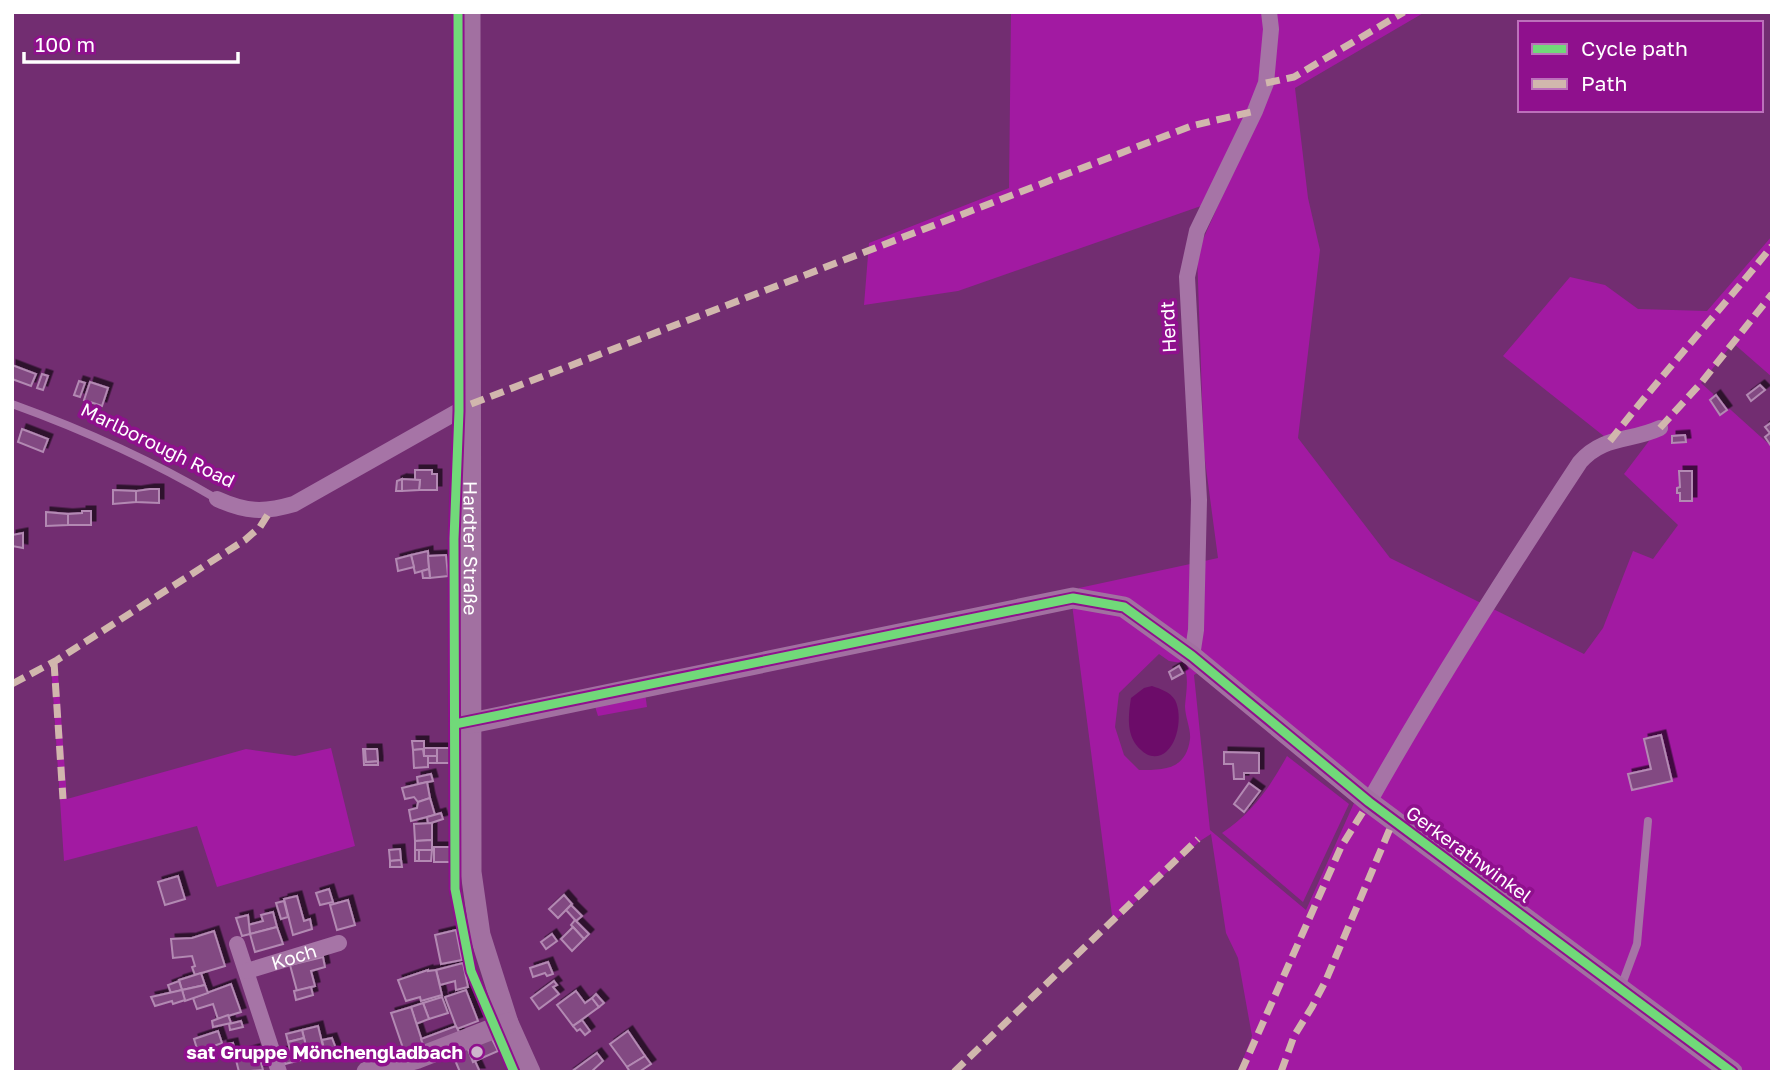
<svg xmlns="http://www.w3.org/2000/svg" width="1784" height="1084" font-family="'Golos Text',sans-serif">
  <defs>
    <filter id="shadow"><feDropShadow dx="4.5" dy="-4.5" stdDeviation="0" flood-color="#0009"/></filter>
  </defs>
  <rect width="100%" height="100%" fill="#722d71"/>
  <g fill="#a21aa2" fill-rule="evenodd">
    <path d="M 1011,12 L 1425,12 L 1295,88 L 1308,198 L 1320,250 L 1298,438 L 1390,558 L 1584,654 L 1603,628 L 1633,551 L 1653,559 L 1678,525 L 1624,474 L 1658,429 L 1610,441 L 1503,356 L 1570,277 L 1605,285 L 1638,309 L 1707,311 L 1772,236 L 1772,377 L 1733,343 L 1701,383 L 1772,447 L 1772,1072 L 1238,1072 L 1252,1036 L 1238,958 L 1226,933 L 1211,834 L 1200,841 L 1113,923 L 1072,604 L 1079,588 L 1218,558 L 1204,453 L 1197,253 L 1221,199 L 958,291 L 864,305 L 869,243 L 1009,188 ZM 1159,654 L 1169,661 L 1182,663 C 1190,674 1186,692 1185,706 C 1185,717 1191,729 1190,739 C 1186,770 1164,770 1139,770 L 1124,755 L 1115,727 L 1119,693 ZM 1199,672 L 1354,803 L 1306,910 L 1210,830 L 1194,675 Z"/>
    <polygon points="57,660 67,799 246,749 295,756 331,748 355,846 217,887 197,826 64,861 51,663"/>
    <polygon points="645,693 647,707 598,716 594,703"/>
    <path d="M 1287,756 L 1349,804 L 1303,902 L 1222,833 C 1252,813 1270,787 1287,756 Z"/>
  </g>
  <path fill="#6c0c69" d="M 1152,686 C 1161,689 1170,692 1175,700 C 1183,715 1178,748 1161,755 C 1153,758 1146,755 1141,750 C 1126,737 1128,717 1131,698 L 1144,688 Z"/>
  <g fill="#824a82" stroke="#b389b3" stroke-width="2" filter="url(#shadow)">
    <polygon points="12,365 36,374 31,386 12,379"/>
    <polygon points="42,374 48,376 43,390 37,388"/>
    <polygon points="79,381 85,383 80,397 74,395"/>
    <polygon points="90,382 108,388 102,406 84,400"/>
    <polygon points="1760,385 1765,390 1751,401 1747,395"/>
    <polygon points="1716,395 1727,410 1720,415 1710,400"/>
    <polygon points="1772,422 1772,445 1771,446 1765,437 1770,433 1765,427"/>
    <polygon points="22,429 48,439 43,452 18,442"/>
    <polygon points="1685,435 1686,442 1672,443 1672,436"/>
    <polygon points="415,470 432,470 432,474 437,474 437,490 419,490 420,480 415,480"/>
    <polygon points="1679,471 1692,471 1692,501 1680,501 1680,493 1677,493 1677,488 1680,487"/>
    <polygon points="402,479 402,491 396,491 397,481"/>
    <polygon points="402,479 420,480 419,490 402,491"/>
    <polygon points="150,489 159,489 159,503 136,502 136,491"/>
    <polygon points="113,490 136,491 136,502 113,504"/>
    <polygon points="82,511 91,511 91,525 68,525 68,514 82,513"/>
    <polygon points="46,512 68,514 68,525 46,526"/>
    <polygon points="23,533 23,548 12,546 12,535"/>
    <polygon points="428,551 429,569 415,573 411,555"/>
    <polygon points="411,555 414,567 398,571 396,559"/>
    <polygon points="446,555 448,576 430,578 428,556"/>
    <polygon points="429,569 430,578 423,578 422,571"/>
    <polygon points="1179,666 1183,673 1172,679 1169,672"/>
    <polygon points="1661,735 1672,781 1632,790 1628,774 1651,769 1644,739"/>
    <polygon points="412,741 424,741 424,749 413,750"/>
    <rect x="424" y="748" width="13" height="8"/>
    <rect x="437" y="748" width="15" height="15"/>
    <polygon points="363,749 365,749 366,762 378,761 378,765 364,765"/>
    <polygon points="365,749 377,749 378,761 366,762"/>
    <polygon points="423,749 424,756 428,756 428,767 414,768 413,750"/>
    <polygon points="1224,752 1259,753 1259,773 1244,773 1244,779 1234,779 1233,764 1224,764"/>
    <rect x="428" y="756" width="9" height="7"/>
    <polygon points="431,774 433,781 418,784 417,777"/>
    <polygon points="427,782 430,798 418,802 414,797 405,799 402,788"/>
    <polygon points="1249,783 1260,791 1244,812 1234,804"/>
    <polygon points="430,798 435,815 411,821 409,810 417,808 418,802"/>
    <polygon points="441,813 443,819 428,824 427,817"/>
    <polygon points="432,823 432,840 415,841 414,824"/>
    <polygon points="432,840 432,850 415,850 415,841"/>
    <rect x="434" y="847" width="16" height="15"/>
    <polygon points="400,849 401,860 390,861 389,850"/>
    <rect x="415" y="850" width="4" height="11"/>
    <polygon points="419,850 432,850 431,861 419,861"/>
    <polygon points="401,860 402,867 390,867 390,861"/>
    <polygon points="178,876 185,899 165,905 158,882"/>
    <polygon points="329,889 333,902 320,905 316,893"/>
    <polygon points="564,895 572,904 558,918 549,909"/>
    <polygon points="297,896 304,921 310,919 312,929 293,935 284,899"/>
    <polygon points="348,900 355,925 337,930 330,905"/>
    <polygon points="284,901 288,917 281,919 276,903"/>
    <polygon points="571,905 582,916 576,921 566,910"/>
    <polygon points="273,912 277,927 250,934 248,925 263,921 261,915"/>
    <polygon points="248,915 250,934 242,936 236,918"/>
    <polygon points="575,920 589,934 584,939 571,925"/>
    <polygon points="277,927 283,944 255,952 250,934"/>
    <polygon points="573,927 584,939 572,951 561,939"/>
    <polygon points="456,930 462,960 441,964 435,935"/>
    <polygon points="214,931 225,966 195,975 192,967 195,966 192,956 173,958 171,939 192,938"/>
    <polygon points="552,934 557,941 546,949 541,942"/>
    <polygon points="323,957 325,967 311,971 315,986 297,991 290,965"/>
    <polygon points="548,962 553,974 547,976 545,973 533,977 530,968"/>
    <polygon points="463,963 468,987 456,990 455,981 440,985 436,970"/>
    <polygon points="428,970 428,971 436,970 442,995 421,1001 420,997 406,1001 398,980"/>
    <polygon points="201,973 205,985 182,990 179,980"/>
    <polygon points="179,981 182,990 171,993 168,985"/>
    <polygon points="554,981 557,985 553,987 559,994 539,1009 531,998"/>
    <polygon points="231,984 241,1012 218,1019 213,1004 197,1009 193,998"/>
    <polygon points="205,985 208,993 185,1001 182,990"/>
    <polygon points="311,987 313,995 296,1000 294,991"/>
    <polygon points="182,990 185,1000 173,1004 172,1001 155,1006 151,997"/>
    <polygon points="466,990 478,1021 457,1029 445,997"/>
    <polygon points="576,991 585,1003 592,998 599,1007 573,1026 557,1005"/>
    <polygon points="596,994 604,1003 599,1007 592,998"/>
    <polygon points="442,997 448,1013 429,1019 423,1003"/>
    <polygon points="423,1003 429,1019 416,1024 411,1007"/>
    <polygon points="411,1007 424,1047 405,1054 391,1013"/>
    <polygon points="228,1015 231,1023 213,1027 212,1021"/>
    <polygon points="582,1020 590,1031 585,1035 580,1029 577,1031 573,1026"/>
    <polygon points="241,1021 243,1027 230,1030 229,1024"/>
    <polygon points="318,1026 325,1054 309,1058 302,1030"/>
    <polygon points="456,1026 460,1034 424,1047 421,1039"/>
    <polygon points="302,1030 304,1038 288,1042 286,1034"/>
    <polygon points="218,1031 222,1043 198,1052 194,1039"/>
    <polygon points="628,1031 645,1056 627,1067 610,1044"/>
    <polygon points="491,1037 498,1051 473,1062 467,1047"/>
    <polygon points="304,1038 309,1058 293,1062 288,1042"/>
    <polygon points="332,1038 337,1051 325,1054 322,1040"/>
    <polygon points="233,1043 236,1056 227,1058 223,1045"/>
    <polygon points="467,1047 473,1062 475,1061 480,1072 460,1072 452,1053"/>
    <polygon points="255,1049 257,1056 245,1058 244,1052"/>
    <polygon points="290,1049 293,1062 285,1064 281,1052"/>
    <polygon points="597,1053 603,1061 591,1072 571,1072"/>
    <polygon points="259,1055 263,1070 239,1072 236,1060"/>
    <polygon points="645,1056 651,1064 639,1072 630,1072 627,1067"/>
  </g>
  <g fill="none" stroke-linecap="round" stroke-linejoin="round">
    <g stroke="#a674a6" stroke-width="8">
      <path d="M 12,404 C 84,430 151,460 217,499"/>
      <polyline points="1621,987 1637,944 1648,821"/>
    </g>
    <g stroke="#a674a6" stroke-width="16">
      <path d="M 217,499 C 246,512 263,513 294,504 L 471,404"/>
      <polyline points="1192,656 1196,630 1199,500 1187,277 1197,231 1255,111 1266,83 1271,29 1269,12"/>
      <path d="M 1369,802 C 1435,685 1507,573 1580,462 C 1604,435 1630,442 1660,428"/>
      <polyline points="237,944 279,1072"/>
      <path id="s1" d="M 247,971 L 339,943"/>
    </g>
    <g stroke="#a270a1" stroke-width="21">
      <path id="s2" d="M 470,12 L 471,872 L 480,935 L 508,1023 L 530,1072"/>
      <polyline points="471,723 1073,598 1124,607 1192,656 1369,802 1732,1072"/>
      <polyline points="367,1072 418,1058 508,1023"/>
    </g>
    <g stroke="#d1b7ad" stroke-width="7" stroke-dasharray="14 7" stroke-linecap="butt">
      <polyline points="1266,83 1294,77 1404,12"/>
      <polyline points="471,404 1191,126 1255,111"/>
      <polyline points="1660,428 1701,383 1772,294"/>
      <path d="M 1610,441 C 1662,374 1719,312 1772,246"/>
      <polyline points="54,662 63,799"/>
      <polyline points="12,684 57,660 245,540 260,527 270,511"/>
      <polyline points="954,1072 1198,839"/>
      <polyline points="1241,1072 1341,847 1369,802"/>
      <polyline points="1281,1072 1294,1036 1312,1007 1326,980 1394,819"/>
    </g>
    <defs>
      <g id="cycleway">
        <polyline points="458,12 459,411 454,539 455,889 471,971 514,1072"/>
        <polyline points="455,724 1073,598 1124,607 1192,656 1369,802 1732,1072"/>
      </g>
    </defs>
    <use href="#cycleway" stroke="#8f108d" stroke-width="13"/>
    <use href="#cycleway" stroke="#71d979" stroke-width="9"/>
  </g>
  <circle fill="#ceb6cd" stroke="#8f108d" stroke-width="2.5" cx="477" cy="1052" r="7"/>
  <g text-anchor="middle" stroke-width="7" stroke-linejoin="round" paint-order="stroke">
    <g font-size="19" fill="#fff" stroke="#8f108d">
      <text transform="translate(1168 327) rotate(-93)" y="7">Herdt</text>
      <text transform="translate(158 445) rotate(26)" y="7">Marlborough Road</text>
      <text dy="7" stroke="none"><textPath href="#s2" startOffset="536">Hardter Straße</textPath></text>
      <text transform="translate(1469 854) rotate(36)" y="7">Gerkerathwinkel</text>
      <text dy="7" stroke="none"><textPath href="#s1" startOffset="49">Koch</textPath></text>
    </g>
    <g font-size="19" font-weight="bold" fill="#fff" stroke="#8f108d" text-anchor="end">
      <text x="463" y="1059">sat Gruppe Mönchengladbach</text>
    </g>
  </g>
  <rect width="1784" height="1084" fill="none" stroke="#ffffff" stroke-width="28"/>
  <rect x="1518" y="21" width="245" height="91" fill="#8f108d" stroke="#bc70bb" stroke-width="2"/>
  <rect x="1532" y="44" width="35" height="10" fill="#71d979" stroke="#bc70bb" stroke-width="2"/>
  <text x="1581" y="56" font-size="21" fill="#ffffff">Cycle path</text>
  <rect x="1532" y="79" width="35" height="10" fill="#d1b7ad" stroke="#bc70bb" stroke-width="2"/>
  <text x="1581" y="91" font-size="21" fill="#ffffff">Path</text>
  <path d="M24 52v10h214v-10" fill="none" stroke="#ffffff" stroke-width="3.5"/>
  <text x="35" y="52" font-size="21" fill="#ffffff" stroke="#8f108d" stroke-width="5" paint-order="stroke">100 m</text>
</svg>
